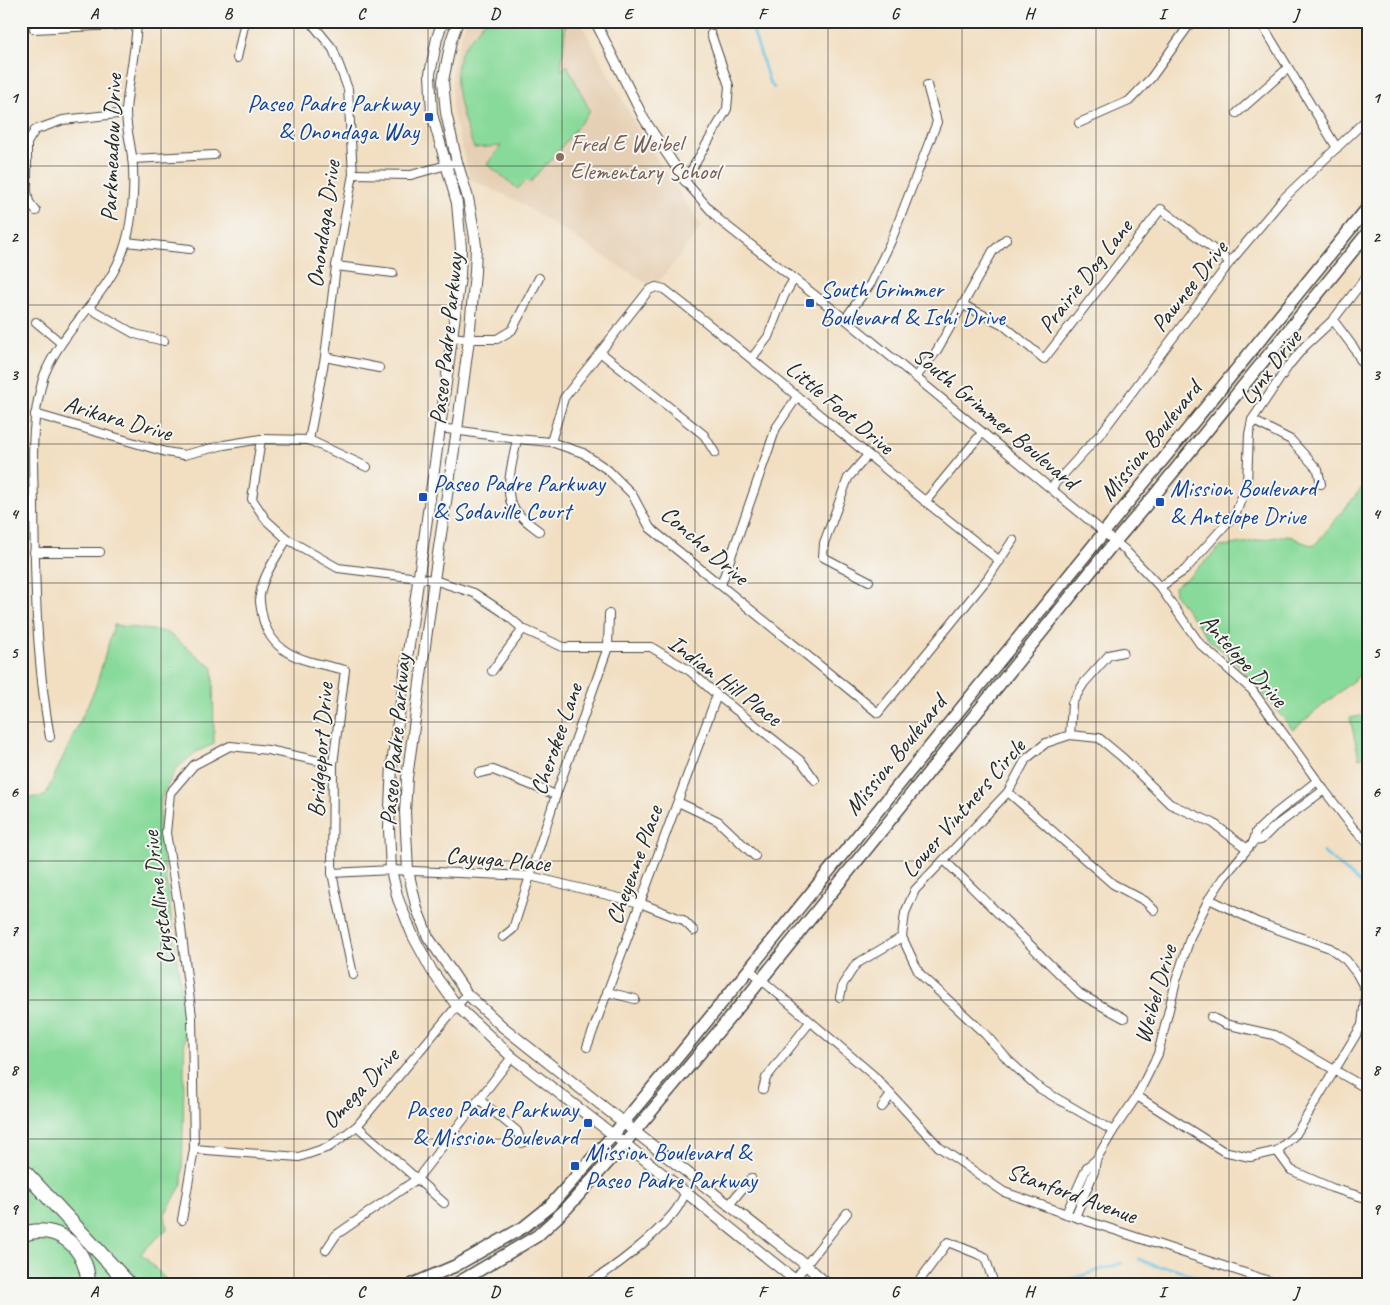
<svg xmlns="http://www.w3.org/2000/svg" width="1390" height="1305" font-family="Caveat,sans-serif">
  <rect width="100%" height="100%" fill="#f6f6f2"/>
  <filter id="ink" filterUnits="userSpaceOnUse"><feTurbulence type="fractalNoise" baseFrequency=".02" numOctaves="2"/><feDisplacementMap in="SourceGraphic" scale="10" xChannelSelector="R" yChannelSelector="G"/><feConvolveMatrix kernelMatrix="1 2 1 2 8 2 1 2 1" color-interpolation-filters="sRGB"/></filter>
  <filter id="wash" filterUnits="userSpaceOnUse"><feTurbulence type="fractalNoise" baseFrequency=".0096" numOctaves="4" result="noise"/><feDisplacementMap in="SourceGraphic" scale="20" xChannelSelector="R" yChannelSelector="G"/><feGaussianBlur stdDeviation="1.12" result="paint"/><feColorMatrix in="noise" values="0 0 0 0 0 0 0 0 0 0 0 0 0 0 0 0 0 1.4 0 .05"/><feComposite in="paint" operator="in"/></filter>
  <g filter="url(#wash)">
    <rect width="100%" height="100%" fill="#f2dfc2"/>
    <polygon fill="#e6d0b5" points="466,21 580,21 641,135 702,227 654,288 517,201 470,179 452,110 452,67"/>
    <g fill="#88da9a" stroke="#5a8262">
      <path d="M 485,21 L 566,21 L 561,71 L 567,65 L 590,111 L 548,164 L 546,163 L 530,183 L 526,180 L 518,189 L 487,164 L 501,146 L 474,148 C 463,120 448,77 463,49 C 469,39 478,30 485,21 Z"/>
      <polygon points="1369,479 1369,671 1366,670 1293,730 1247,675 1226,653 1211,642 1175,595 1174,587 1191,575 1220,547 1288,535 1302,542 1314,546"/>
      <polygon points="114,625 167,632 213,668 214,744 196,752 176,769 161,798 159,829 185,1018 182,1184 165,1214 167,1229 141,1253 170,1284 21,1284 21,799 45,796 95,689"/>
      <polygon points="1369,714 1369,755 1359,758 1350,718"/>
    </g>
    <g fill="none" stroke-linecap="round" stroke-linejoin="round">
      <g stroke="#67c4e5" stroke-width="2.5">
        <polyline points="750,21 769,81 774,88"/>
        <polyline points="1323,852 1369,890"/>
        <polyline points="1138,1259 1156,1266 1174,1268 1213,1284"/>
        <polyline points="1060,1284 1068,1280 1122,1263"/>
      </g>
    </g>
  </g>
  <g filter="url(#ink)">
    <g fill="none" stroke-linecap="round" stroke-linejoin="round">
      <defs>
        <g id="minor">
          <polyline points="1260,21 1337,148"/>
          <polyline points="34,29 137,24"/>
          <polyline points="711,34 729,86 727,109 685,181 718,219 845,319 1124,549 1160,587 1200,644 1252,690 1324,790 1353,828 1369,844"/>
          <polyline points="237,58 245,21"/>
          <polyline points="1237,113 1288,68"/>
          <polyline points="1079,123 1129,101 1151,78 1192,21"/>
          <polyline points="132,159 214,155"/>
          <polyline points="353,174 411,175 457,162"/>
          <polyline points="36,211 29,202 27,192 27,143 35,130 63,120 126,113"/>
          <polyline points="126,242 190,249"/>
          <polyline points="336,266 393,273"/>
          <polyline points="963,305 1002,324 1044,359 1161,209 1230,262"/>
          <polyline points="89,308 135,334 164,341"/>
          <polyline points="845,319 871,283 891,241 937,122 927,85"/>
          <polyline points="1333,320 1354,348 1369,375"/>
          <polyline points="36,322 61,343"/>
          <polyline points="452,337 469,339 497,339 512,330 539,278"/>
          <polyline points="600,352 704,435 715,453"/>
          <polyline points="325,357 379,368"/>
          <polyline points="752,358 768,337 784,296 794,279"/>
          <polyline points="916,377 936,352 993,251 1006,239"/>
          <polyline points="35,414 166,452 184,455 224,445 261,439 309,440 367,467"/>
          <polyline points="1252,420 1291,440 1318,470 1321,484"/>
          <polyline points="440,428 517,439 551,442 583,453 608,470 632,494 650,528 878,713 988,578 1013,540"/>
          <polyline points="261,439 252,499 266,520 287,539 338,568 434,580 474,593 503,612 523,629 563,647 651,647 690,671 717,695 802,762 815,780"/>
          <path d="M 517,439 C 514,457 503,491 513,507 C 520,518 530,524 539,531"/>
          <polyline points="309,440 325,357 336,266 353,174 348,89 333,49 310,21"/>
          <path d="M 551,442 L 564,398 L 649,290 L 656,287 L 664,289 C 777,377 886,472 1000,561"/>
          <polyline points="868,455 848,478 824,543 823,557 869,581"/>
          <polyline points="1051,488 1102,432 1230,262 1283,199 1369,117"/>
          <polyline points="925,502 982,433"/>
          <path d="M 287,539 C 277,556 263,575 260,595 C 259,601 261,608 262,614 C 270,658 309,661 345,670 L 333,764 L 332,873 L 353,975"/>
          <polyline points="34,552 100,552"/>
          <polyline points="721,585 776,428 797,397"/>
          <polyline points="1160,587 1185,570 1236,513 1247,483 1249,434 1252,420 1289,365 1304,347 1333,320 1369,273"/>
          <polyline points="492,671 523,629"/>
          <polyline points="1070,735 1072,703 1084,683 1109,655 1123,652"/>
          <path d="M 50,737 C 36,660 35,582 34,504 C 33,467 31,431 39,395 C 41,388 42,380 45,373 C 65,325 112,293 126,242 C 133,218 135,181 132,156 C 130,142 126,126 126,111 C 128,81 136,51 137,21"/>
          <polyline points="479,773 493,770 556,795"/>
          <polyline points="1008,792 1113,884 1145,901 1154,910"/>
          <polyline points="678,802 718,821 755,856"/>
          <polyline points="1254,841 1261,840 1274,827 1324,790"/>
          <polyline points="944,860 1080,994 1124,1018"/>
          <polyline points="332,873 391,870 530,876 640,903 683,920 694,931"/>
          <polyline points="503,937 513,929 556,795 608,647 609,614"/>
          <polyline points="749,969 873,1075 939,1147 1004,1192 1075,1217 1278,1284"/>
          <polyline points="607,992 635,999"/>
          <polyline points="840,997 843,984 856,964 902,937"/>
          <polyline points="1211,1017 1225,1024 1274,1035 1369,1090"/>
          <polyline points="587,1047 717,695"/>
          <polyline points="763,1089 766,1078 810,1022"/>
          <polyline points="1137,1096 1223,1151 1250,1157 1277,1151 1296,1134 1362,1025 1366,991 1357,974 1346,960 1330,948 1257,922 1209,899"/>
          <polyline points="480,1100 517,1131 522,1143"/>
          <polyline points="882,1107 891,1095"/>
          <polyline points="357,1126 444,1203"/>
          <polyline points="1113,1131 1039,1088 1009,1061 985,1034 919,973 902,937 905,913 915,890 1008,792 1026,759 1046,743 1070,735 1099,738 1123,758 1170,804 1213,823 1246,848"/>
          <polyline points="194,1149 299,1157 329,1147 357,1126 467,994"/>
          <polyline points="1277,1151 1291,1170 1332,1188 1369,1199"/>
          <polyline points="729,1205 751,1178"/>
          <polyline points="1066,1214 1087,1167 1096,1160"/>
          <polyline points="1075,1217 1094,1172 1096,1160 1113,1131 1137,1096 1158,1054 1176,981 1191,935 1209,899 1223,878 1254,841 1256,832 1275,814 1317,781"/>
          <polyline points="182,1220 194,1149 192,1017 178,904 166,833 170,793 194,765 230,746 268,750 333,764"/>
          <polyline points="326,1250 336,1235 417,1179 512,1057"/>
          <path d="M 587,1284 C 614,1269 652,1238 672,1215 C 678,1209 682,1200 686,1192"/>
          <polyline points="791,1284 847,1213"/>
          <polyline points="917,1284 948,1242 985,1257 994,1284"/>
        </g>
        <polyline id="tertiary" points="595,21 644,119 685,181"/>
        <g id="secondary">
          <polyline points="443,21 437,38 430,74 432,114 457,203 461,248 460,277 440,428 392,764 389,829 391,870 398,899 413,936 432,971 457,1006 512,1057 629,1147 800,1284"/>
          <polyline points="458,21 451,41 443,81 446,113 457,162 468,198 474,231 476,246 475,272 469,339 457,430 434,580 407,778 405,812 408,871 417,909 428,937 467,994 503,1027 639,1135 806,1265 827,1284"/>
        </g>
        <g id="primary">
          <polyline points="413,1284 455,1266 524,1227 550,1206 613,1135 681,1053 1369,206"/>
          <polyline points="456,1284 537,1236 566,1209 619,1150 752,991 1108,550 1153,497 1369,231"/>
        </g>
        <g id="motorway">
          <polyline points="21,1168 129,1284"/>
          <path d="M 21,1235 C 57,1221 88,1248 88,1284"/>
        </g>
      </defs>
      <use href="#minor" stroke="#494642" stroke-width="10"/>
      <use href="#tertiary" stroke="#494642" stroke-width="11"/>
      <use href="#secondary" stroke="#494642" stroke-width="12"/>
      <use href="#primary" stroke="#494642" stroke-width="14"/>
      <use href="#motorway" stroke="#494642" stroke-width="16"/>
      <use href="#minor" stroke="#fff" stroke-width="8"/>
      <use href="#tertiary" stroke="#fff" stroke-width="9"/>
      <use href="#secondary" stroke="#fff" stroke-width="10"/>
      <use href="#primary" stroke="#fff" stroke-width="11"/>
      <use href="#motorway" stroke="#fff" stroke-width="14"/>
    </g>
  </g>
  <path fill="none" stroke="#2b2b2b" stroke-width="1" stroke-opacity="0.55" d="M 161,21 L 161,1284M 294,21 L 294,1284M 428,21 L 428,1284M 562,21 L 562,1284M 695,21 L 695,1284M 828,21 L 828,1284M 962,21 L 962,1284M 1096,21 L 1096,1284M 1229,21 L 1229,1284M 21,166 L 1369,166M 21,305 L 1369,305M 21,444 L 1369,444M 21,583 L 1369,583M 21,722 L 1369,722M 21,861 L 1369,861M 21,1000 L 1369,1000M 21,1139 L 1369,1139"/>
  <g fill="#1a4fb4" stroke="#f6f6f2" stroke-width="2">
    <rect x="424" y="112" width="10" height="10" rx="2.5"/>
    <rect x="805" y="298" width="10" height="10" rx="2.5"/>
    <rect x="418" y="492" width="10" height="10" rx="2.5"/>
    <rect x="1155" y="497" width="10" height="10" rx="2.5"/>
    <rect x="583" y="1118" width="10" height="10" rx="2.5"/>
    <rect x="570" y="1161" width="10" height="10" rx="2.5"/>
  </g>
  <circle fill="#8d6e63" stroke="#f6f6f2" stroke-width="2" cx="560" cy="157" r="5"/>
  <g text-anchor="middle" stroke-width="4" stroke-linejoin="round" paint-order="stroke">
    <g font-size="24" fill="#164399" stroke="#f6f6f2" text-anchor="start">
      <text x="419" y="111" text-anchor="end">Paseo Padre Parkway<tspan x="419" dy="28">&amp; Onondaga Way</tspan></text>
      <text x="820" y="297">South Grimmer<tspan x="820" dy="28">Boulevard &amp; Ishi Drive</tspan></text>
      <text x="433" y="491">Paseo Padre Parkway<tspan x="433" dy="28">&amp; Sodaville Court</tspan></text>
      <text x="1170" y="496">Mission Boulevard<tspan x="1170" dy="28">&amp; Antelope Drive</tspan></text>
      <text x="578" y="1117" text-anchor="end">Paseo Padre Parkway<tspan x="578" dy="28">&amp; Mission Boulevard</tspan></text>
      <text x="585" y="1160">Mission Boulevard &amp;<tspan x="585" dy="28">Paseo Padre Parkway</tspan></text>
    </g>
    <g font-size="24" fill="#785e54" stroke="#f6f6f2" text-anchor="start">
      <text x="570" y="151">Fred E Weibel<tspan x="570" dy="28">Elementary School</tspan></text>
    </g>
    <g font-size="24" fill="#2b2b2b" stroke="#f6f6f2">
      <text transform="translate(111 148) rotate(-88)" y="8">Parkmeadow Drive</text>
      <text transform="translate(323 224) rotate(-82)" y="8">Onondaga Drive</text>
      <text transform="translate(1085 276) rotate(-52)" y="8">Prairie Dog Lane</text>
      <text transform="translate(1189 286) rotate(-52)" y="8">Pawnee Drive</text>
      <text transform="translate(446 339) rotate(-84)" y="8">Paseo Padre Parkway</text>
      <text transform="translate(1270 367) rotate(-53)" y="8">Lynx Drive</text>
      <text transform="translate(840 407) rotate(40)" y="8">Little Foot Drive</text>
      <text transform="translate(118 418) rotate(16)" y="8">Arikara Drive</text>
      <text transform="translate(996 418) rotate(40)" y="8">South Grimmer Boulevard</text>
      <text transform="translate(1150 441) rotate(-51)" y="8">Mission Boulevard</text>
      <text transform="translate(705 545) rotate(41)" y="8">Concho Drive</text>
      <text transform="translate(1244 660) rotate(48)" y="8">Antelope Drive</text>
      <text transform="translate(725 680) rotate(37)" y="8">Indian Hill Place</text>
      <text transform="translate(556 739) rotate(-71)" y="8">Cherokee Lane</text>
      <text transform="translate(395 740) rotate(-85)" y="8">Paseo Padre Parkway</text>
      <text transform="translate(320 750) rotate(-86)" y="8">Bridgeport Drive</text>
      <text transform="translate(895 755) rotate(-51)" y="8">Mission Boulevard</text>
      <text transform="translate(963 808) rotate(-49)" y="8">Lower Vintners Circle</text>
      <text transform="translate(498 859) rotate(5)" y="8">Cayuga Place</text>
      <text transform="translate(634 865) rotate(-70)" y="8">Cheyenne Place</text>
      <text transform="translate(158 898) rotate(-97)" y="8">Crystalline Drive</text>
      <text transform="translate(1155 994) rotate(-74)" y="8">Weibel Drive</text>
      <text transform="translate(360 1088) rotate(-47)" y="8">Omega Drive</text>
      <text transform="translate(1072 1193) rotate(20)" y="8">Stanford Avenue</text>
    </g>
  </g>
  <rect width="1390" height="1305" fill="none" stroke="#f6f6f2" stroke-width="55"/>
  <rect x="28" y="28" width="1334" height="1250" fill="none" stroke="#2b2b2b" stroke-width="2"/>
  <g font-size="16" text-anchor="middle" font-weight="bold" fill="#2b2b2b">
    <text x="94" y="19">A</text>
    <text x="228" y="19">B</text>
    <text x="361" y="19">C</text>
    <text x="495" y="19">D</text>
    <text x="628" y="19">E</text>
    <text x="762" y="19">F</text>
    <text x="895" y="19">G</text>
    <text x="1029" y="19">H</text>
    <text x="1162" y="19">I</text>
    <text x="1296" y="19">J</text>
    <text x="14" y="103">1</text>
    <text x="1376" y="103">1</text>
    <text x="14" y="242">2</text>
    <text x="1376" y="242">2</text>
    <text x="14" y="380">3</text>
    <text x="1376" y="380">3</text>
    <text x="14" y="519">4</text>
    <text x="1376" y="519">4</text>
    <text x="14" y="658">5</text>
    <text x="1376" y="658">5</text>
    <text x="14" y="797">6</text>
    <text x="1376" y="797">6</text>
    <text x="14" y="936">7</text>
    <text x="1376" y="936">7</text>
    <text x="14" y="1075">8</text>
    <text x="1376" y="1075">8</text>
    <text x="14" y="1214">9</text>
    <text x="1376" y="1214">9</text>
    <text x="94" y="1297">A</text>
    <text x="228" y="1297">B</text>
    <text x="361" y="1297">C</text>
    <text x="495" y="1297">D</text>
    <text x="628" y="1297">E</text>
    <text x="762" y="1297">F</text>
    <text x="895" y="1297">G</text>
    <text x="1029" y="1297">H</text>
    <text x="1162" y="1297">I</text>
    <text x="1296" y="1297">J</text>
  </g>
</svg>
